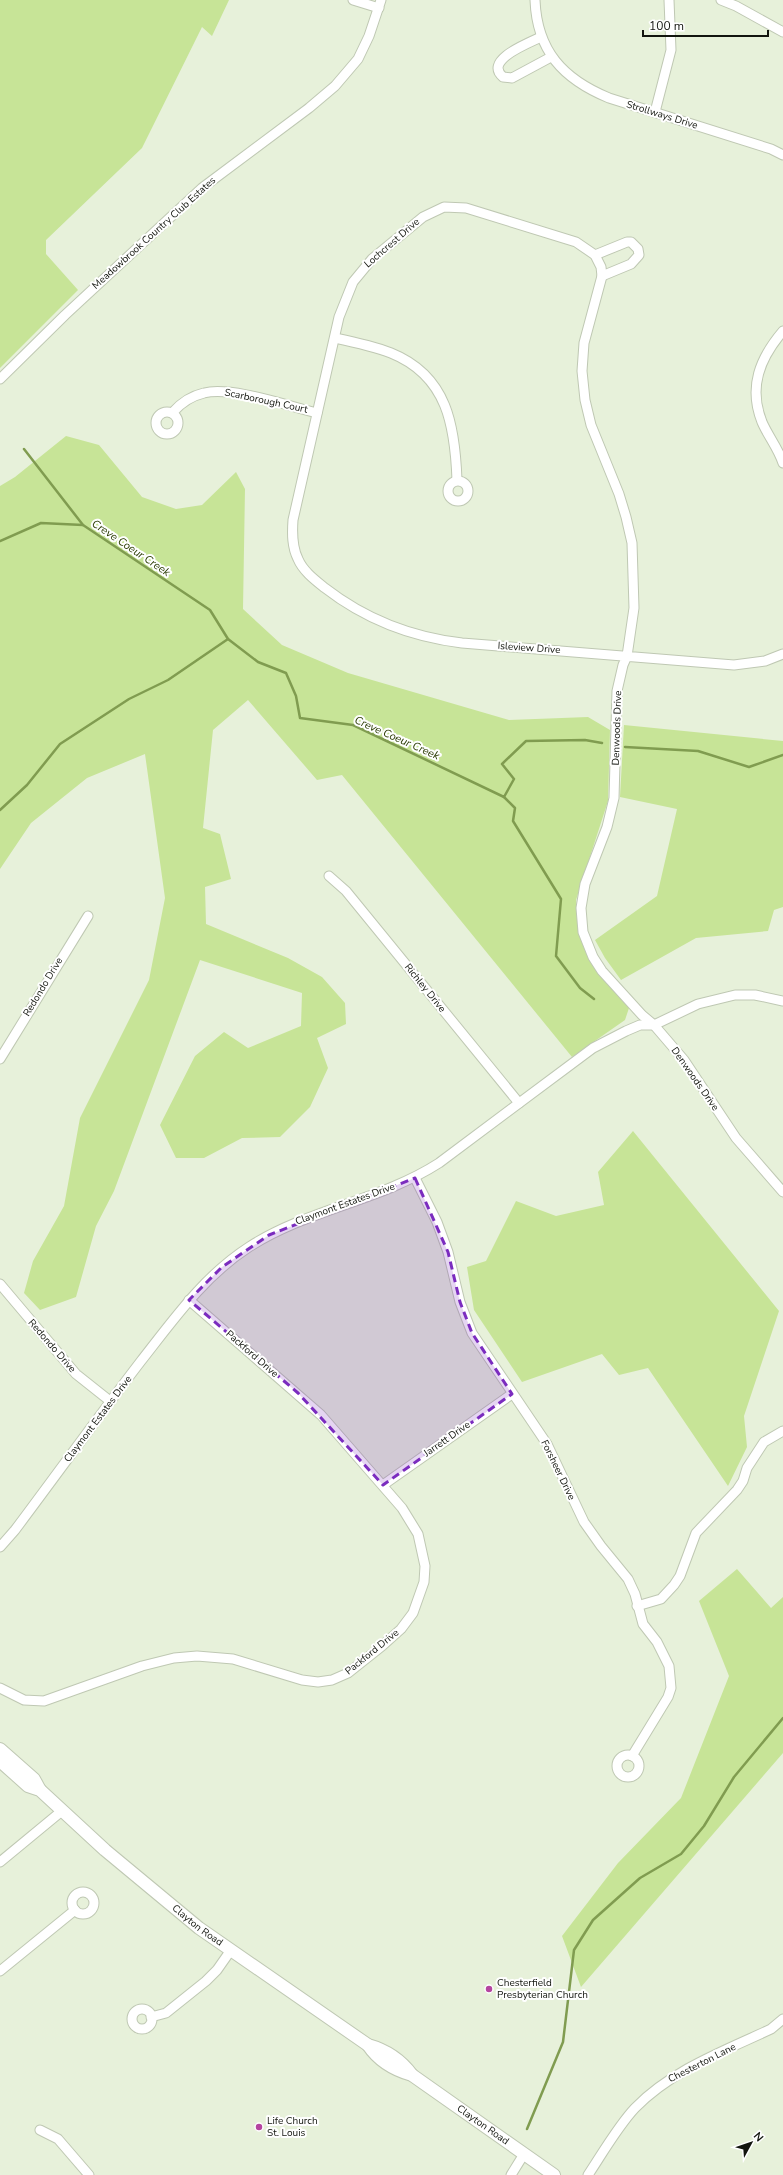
<svg xmlns="http://www.w3.org/2000/svg" width="783" height="2175" font-family="'Nunito Sans',sans-serif">
<style>
.green{fill:#c7e497}
.lines{fill:none;stroke-linecap:round;stroke-linejoin:round}
.stream{stroke:#809c50;stroke-width:2.5}
.minor-casing{stroke:#bfc8b3;stroke-width:11}
.secondary-casing{stroke:#bfc8b3;stroke-width:14}
.minor{stroke:#fff;stroke-width:9}
.secondary{stroke:#fff;stroke-width:12}
.marked{fill:#7b2cbf;fill-opacity:0.2;stroke:#7b2cbf;stroke-width:3;stroke-dasharray:8 5;stroke-linejoin:round}
.poi-dot{fill:#b544a0;stroke:#fff;stroke-width:1.5}
.labels{text-anchor:middle;dominant-baseline:central;stroke-width:4;stroke-linejoin:round;paint-order:stroke}
.street-label{font-size:10px;fill:#12150e;stroke:#fff}
.poi-label{font-size:10px;fill:#12150e;stroke:#fff;text-anchor:start}
.water-label{font-size:11px;font-style:italic;fill:#283900;stroke:#fff}
</style>
<rect width="100%" height="100%" fill="#e7f1da"/>
<g class="green">
<polygon points="0,0 229,0 212,36 202,27 142,148 46,240 46,254 78,290 0,368"/>
<polygon points="66,436 99,445 142,497 176,509 202,505 236,472 245,489 243,609 282,645 348,673 509,720 588,717 610,730 608,801 576,900 577,920 583,943 629,1008 625,1020 572,1057 342,775 317,780 248,700 213,730 203,828 220,834 231,879 205,887 206,924 288,958 322,977 345,1003 346,1024 317,1038 328,1068 310,1107 280,1137 242,1138 204,1158 176,1158 160,1125 195,1056 224,1032 248,1048 301,1026 302,993 200,960 114,1191 96,1226 76,1297 40,1310 24,1293 33,1261 64,1206 80,1118 149,980 165,898 145,754 87,778 31,823 0,869 0,486 15,477"/>
<polygon points="624,725 783,741 783,907 774,910 768,931 696,938 621,980 605,958 595,940 657,896 677,809 620,797"/>
<polygon points="633,1131 779,1311 744,1416 747,1447 728,1486 648,1368 619,1375 602,1354 522,1382 474,1310 467,1267 486,1261 516,1201 556,1216 604,1205 598,1172"/>
<polygon points="737,1569 771,1608 783,1597 783,1753 581,1987 562,1936 618,1863 681,1798 729,1676 699,1601"/>
</g>
<g class="lines">
<g class="stream">
<polyline points="24,449 83,525"/>
<polyline points="0,541 41,523 83,525 210,610 228,639 258,662 286,673 296,696 300,718 353,725 504,797 514,779 502,764 526,741 585,740 602,743"/>
<polyline points="625,747 698,751 749,767 783,755"/>
<polyline points="504,797 515,808 513,821 561,899 556,956 580,988 594,999"/>
<polyline points="0,810 27,785 60,744 129,699 168,680 228,639"/>
<polyline points="527,2129 563,2042 574,1950 593,1920 640,1878 681,1854 704,1826 734,1777 783,1718"/>
</g>
<defs>
<g id="minor">
<polyline points="353,0 379,8"/>
<path d="M535,0C537,51 563,79 609,98L771,149L783,155"/>
<polyline points="721,0 736,6 783,32"/>
<path d="M541,37C529,43 483,60 503,77L512,78L551,57"/>
<polyline points="655,112 671,50 669,0"/>
<polyline points="595,255 627,242 631,242 638,249 639,255 631,264 602,276"/>
<path d="M783,331C760,358 748,387 762,422C768,436 778,448 783,463"/>
<path d="M335,338C354,342 373,346 391,353C448,376 455,427 457,480"/>
<polyline points="0,379 65,315 202,188 309,108 335,86 358,59 369,36 381,0"/>
<circle cx="167" cy="423" r="11"/>
<path d="M173,412C181,403 191,396 204,393C231,386 288,406 317,413"/>
<circle cx="458" cy="491" r="10"/>
<path d="M783,654L765,661L734,665L462,643C411,637 365,619 325,588C315,580 303,571 298,559C292,547 292,534 293,520L339,317L353,282L372,259L423,217L444,207L466,208L576,242L595,255L601,267L602,276L584,343L582,371L585,400L591,425L619,494L626,517L632,543L634,608L627,656L623,665L617,691L614,798L607,827L585,884L581,908L583,932L593,957L602,971L642,1015L654,1025L684,1060L736,1138L783,1192"/>
<polyline points="329,876 346,891 519,1103"/>
<polyline points="0,1059 88,916"/>
<polyline points="415,1178 437,1222 448,1252 460,1302 472,1333 547,1444 584,1522 601,1546 628,1579 635,1594 643,1624 657,1642 669,1666 671,1688 668,1697 632,1756"/>
<polyline points="0,1284 76,1374 110,1401"/>
<polyline points="383,1485 512,1394"/>
<path d="M0,1547L15,1530C57,1474 98,1417 141,1361C174,1319 204,1276 249,1247C308,1209 380,1201 439,1163L593,1048L626,1031L640,1025H654L698,1004L735,995H755L783,1001"/>
<polyline points="637,1606 661,1599 674,1585 680,1576 696,1533 737,1490 743,1481 747,1468 764,1442 783,1431"/>
<polyline points="0,1688 24,1700 44,1701 142,1666 174,1658 197,1656 233,1659 302,1680 318,1682 332,1680 348,1673 382,1646 401,1629 413,1613 424,1582 425,1566 418,1534 402,1508 321,1415 189,1300"/>
<circle cx="628" cy="1766" r="11"/>
<polyline points="0,1862 63,1810"/>
<circle cx="83" cy="1903" r="11"/>
<polyline points="0,1971 75,1910"/>
<circle cx="142" cy="2019" r="10"/>
<polyline points="151,2017 166,2013 206,1981 217,1970 231,1950"/>
<polyline points="40,2130 58,2139 89,2175"/>
<polyline points="511,2175 524,2154"/>
<path d="M588,2175C602,2154 618,2126 635,2108C672,2070 724,2051 771,2029L783,2019"/>
</g>
<g id="secondary">
<polyline points="0,1749 34,1779 40,1790"/>
<path id="s1" d="M0,1761L28,1786L40,1790L105,1850L199,1928L368,2045C386,2050 401,2060 412,2075"/>
<path id="s2" d="M368,2045C378,2060 394,2070 412,2075L554,2175"/>
</g>
</defs>
<use href="#minor" class="minor-casing"/>
<use href="#secondary" class="secondary-casing"/>
<use href="#minor" class="minor"/>
<use href="#secondary" class="secondary"/>
</g>
<path class="marked" d="M415,1178L448,1252L460,1302L472,1333L512,1394L383,1485L298,1393L189,1300L222,1267L269,1235Z"/>
<g class="poi-dot">
<circle cx="489" cy="1989" r="4"/>
<circle cx="259" cy="2127" r="4"/>
</g>
<g class="labels">
<g class="street-label">
<text transform="translate(662 115) rotate(17)">Strollways Drive</text>
<text transform="translate(154 233) rotate(-42)">Meadowbrook Country Club Estates</text>
<text transform="translate(392 243) rotate(-41)">Lochcrest Drive</text>
<text transform="translate(266 401) rotate(12)">Scarborough Court</text>
<text transform="translate(529 648) rotate(4)">Isleview Drive</text>
<text transform="translate(617 728) rotate(-88)">Denwoods Drive</text>
<text transform="translate(43 987) rotate(-59)">Redondo Drive</text>
<text transform="translate(425 988) rotate(51)">Richley Drive</text>
<text transform="translate(695 1079) rotate(55)">Denwoods Drive</text>
<text transform="translate(345 1204) rotate(-20)">Claymont Estates Drive</text>
<text transform="translate(52 1346) rotate(49)">Redondo Drive</text>
<text transform="translate(252 1354) rotate(41)">Packford Drive</text>
<text transform="translate(98 1419) rotate(-53)">Claymont Estates Drive</text>
<text transform="translate(447 1439) rotate(-35)">Jarrett Drive</text>
<text transform="translate(558 1470) rotate(64)">Forsheer Drive</text>
<text transform="translate(372 1652) rotate(-39)">Packford Drive</text>
<text stroke="none"><textPath href="#s1" startOffset="258">Clayton Road</textPath></text>
<text transform="translate(702 2063) rotate(-27)">Chesterton Lane</text>
<text stroke="none"><textPath href="#s2" startOffset="141">Clayton Road</textPath></text>
</g>
<g class="poi-label">
<text x="497" y="1983">Chesterfield<tspan x="497" dy="12">Presbyterian Church</tspan></text>
<text x="267" y="2121">Life Church<tspan x="267" dy="12">St. Louis</tspan></text>
</g>
<g class="water-label">
<text transform="translate(131 548) rotate(34)">Creve Coeur Creek</text>
<text transform="translate(397 738) rotate(24)">Creve Coeur Creek</text>
</g>
</g>
<g transform="translate(751 2143) rotate(50)" stroke="#ffffff" stroke-width="3" paint-order="stroke">
<path d="M0-3L7 15L0 10L-7 15Z" fill="#12150e"/>
<text y="-6" font-size="11" font-weight="bold" text-anchor="middle" fill="#12150e">N</text>
</g>
<path d="M643 30v6h125v-6" fill="none" stroke="#12150e" stroke-width="2"/>
<text x="649" y="30" font-size="12" fill="#12150e" stroke="#ffffff" stroke-width="3" paint-order="stroke">100 m</text>
</svg>
